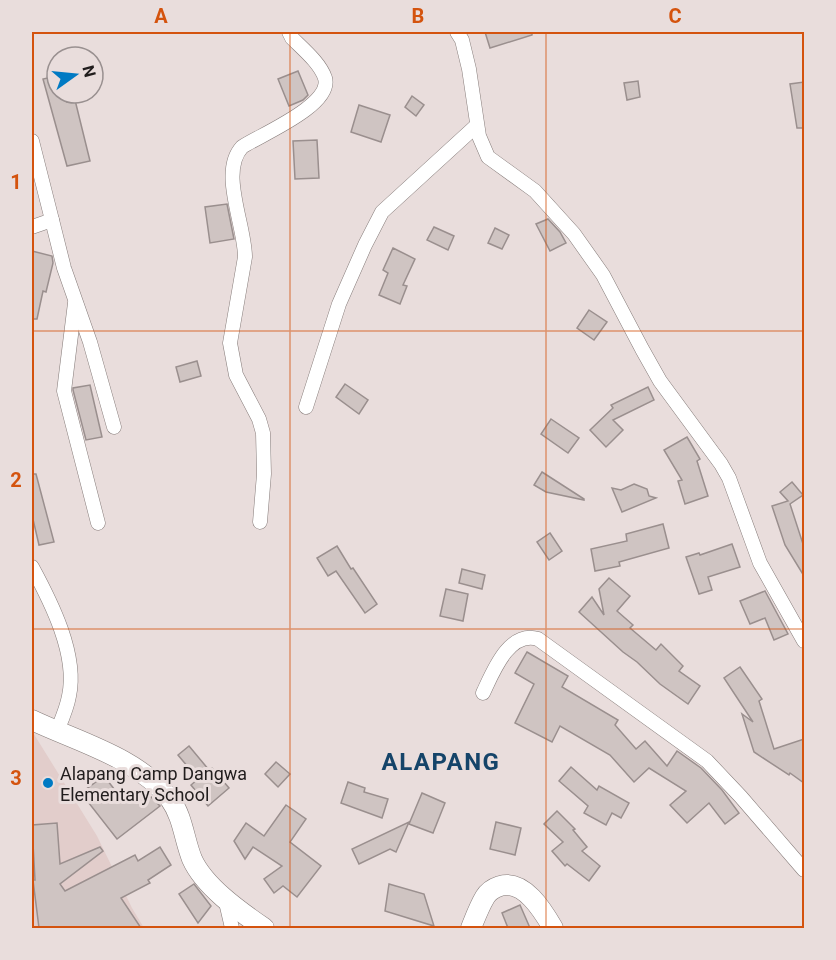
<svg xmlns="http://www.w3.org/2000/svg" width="836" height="960" font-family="Roboto,sans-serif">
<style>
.built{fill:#e2cdcb}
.building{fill:#cfc4c2;stroke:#9a8f8e;stroke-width:1.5}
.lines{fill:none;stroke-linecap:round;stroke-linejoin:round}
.street-casing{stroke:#857b79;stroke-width:15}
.secondary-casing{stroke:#857b79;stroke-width:21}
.street{stroke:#fff;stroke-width:14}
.secondary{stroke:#fff;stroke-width:20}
.grid{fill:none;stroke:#d4530e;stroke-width:1.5;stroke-opacity:0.55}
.poi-dot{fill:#007ac3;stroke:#e9dddc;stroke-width:2}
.labels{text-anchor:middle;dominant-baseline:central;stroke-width:6;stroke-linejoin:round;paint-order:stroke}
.poi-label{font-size:18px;fill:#211d1d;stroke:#e9dddc;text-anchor:start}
.district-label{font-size:24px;font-weight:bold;letter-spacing:1.5px;fill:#154469;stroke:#e9dddc}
.neatline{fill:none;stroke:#d4530e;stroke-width:2}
.grid-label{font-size:20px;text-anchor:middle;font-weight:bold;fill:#d4530e}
</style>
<rect width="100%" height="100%" fill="#e9dddc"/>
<polygon class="built" points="32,731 97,836 132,908 144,928 34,928 32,870"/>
<g class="building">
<polygon points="485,32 532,32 532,35 490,48"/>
<polygon points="298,71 308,95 303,100 289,106 278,79"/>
<polygon points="57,76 57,93 64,93 67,102 75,100 90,161 67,166 43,79"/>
<polygon points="638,81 640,97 627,100 624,83"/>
<polygon points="804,82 804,128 797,128 790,84"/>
<polygon points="412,96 424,105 416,116 405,107"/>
<polygon points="359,105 390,115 381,142 351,132"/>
<polygon points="317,140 319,178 295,179 293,141"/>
<polygon points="227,204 234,239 210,243 205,207"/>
<polygon points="548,219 560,232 566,243 550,251 536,224"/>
<polygon points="434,227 454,236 448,250 427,240"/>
<polygon points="495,228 509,235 502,249 488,243"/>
<polygon points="393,248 415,259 403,285 407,286 400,304 379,295 388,273 383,270"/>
<polygon points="32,251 52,256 53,263 46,292 43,291 37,319 32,319"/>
<polygon points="589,310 607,322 594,340 577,328"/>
<polygon points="197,361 201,376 180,382 176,367"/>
<polygon points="345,384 368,400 359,414 336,397"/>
<polygon points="90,385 102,437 86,440 73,390 73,388"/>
<polygon points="648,387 654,400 613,420 623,430 606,447 590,430 613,408 611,405"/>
<polygon points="551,419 579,438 568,453 541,434"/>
<polygon points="687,437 700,459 697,461 708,496 685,504 678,481 682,480 664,450"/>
<polygon points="542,472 584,499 584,500 546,492 534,485"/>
<polygon points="32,474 36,474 54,542 39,545 32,515"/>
<polygon points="792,482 803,495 790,504 804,547 804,576 785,545 772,506 788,501 780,492"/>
<polygon points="634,484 647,489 649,496 656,498 622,512 612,488 621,490"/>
<polygon points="663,524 669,548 619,562 620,566 595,571 591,549 627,541 626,534"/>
<polygon points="550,533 562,551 549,560 537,542"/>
<polygon points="732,544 740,567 708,577 712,590 699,594 686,557 699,553 700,555"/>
<polygon points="337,546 351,569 353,568 377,604 365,613 336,571 328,576 317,558"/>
<polygon points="462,569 485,575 482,589 459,583"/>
<polygon points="609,578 630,596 617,611 633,625 630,628 656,650 661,644 683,666 679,671 700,686 688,704 660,684 637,662 623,652 579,612 592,597 604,615 599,589"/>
<polygon points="446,589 468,594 463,621 440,616"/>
<polygon points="765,591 788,634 774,640 765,618 750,624 740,601"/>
<polygon points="527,652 568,676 562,687 618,720 615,725 636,749 645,741 667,766 677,751 701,768 722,790 739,813 725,824 709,803 687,823 670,805 686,791 649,768 634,782 610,755 560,726 552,742 515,723 534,684 515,673"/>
<polygon points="740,667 762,699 759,701 774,749 804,739 804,783 790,773 789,775 754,752 742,714 753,722 724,678"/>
<polygon points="189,746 209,770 212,768 229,788 208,806 191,785 198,779 178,755"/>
<polygon points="276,762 290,774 278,787 265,774"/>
<polygon points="571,767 597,790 599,786 629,803 621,818 612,813 606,825 584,813 588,806 559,781"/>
<polygon points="104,776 125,803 144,790 160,806 117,839 81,793"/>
<polygon points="348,782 365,788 364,792 388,799 382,818 341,803"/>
<polygon points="422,793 445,803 433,833 409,824"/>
<polygon points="286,805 306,819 290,842 321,866 297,897 283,886 274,893 264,879 282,866 253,847 245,859 234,841 246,823 264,836"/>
<polygon points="557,811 575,829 573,830 587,847 582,851 600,866 589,881 567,864 565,866 552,851 563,842 544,824"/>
<polygon points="409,822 396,852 390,849 359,864 352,849"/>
<polygon points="496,822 521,828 515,855 490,849"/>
<polygon points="57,823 60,864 100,847 103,851 60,884 65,891 135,855 138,861 160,847 171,865 148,880 150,883 121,898 141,928 39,928 33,880 35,880 32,825"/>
<polygon points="194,884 211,906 198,923 179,894"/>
<polygon points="389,884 424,894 434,926 385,911"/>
<polygon points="520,905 530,928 508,928 502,913"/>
</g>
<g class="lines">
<defs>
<g id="street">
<polyline points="457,32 462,40 469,69 479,136 488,157 535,191 574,234 603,275 642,349 660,381 721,464 729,478 760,563 804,641"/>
<polyline points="32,141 52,220"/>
<polyline points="32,227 52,220 64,268 90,342 114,427"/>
<polyline points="75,303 64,391 98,523"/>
<polyline points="306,407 339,304 365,245 382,212 476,126"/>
<path d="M260,522L264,474L263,433L259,419L236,375L230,343L245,257C245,225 219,172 242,147C260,135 333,105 325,78C320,63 303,49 292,38L289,32"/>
<path d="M32,567C51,602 78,655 69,696C67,708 62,719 57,731"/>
<path d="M483,693C493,672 509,630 538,639L707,761L741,797L804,870"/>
<polyline points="225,898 232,928"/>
</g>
<g id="secondary">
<path d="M32,720C78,742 137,757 170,799C183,817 184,839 192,859C204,886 239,911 264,928"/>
<path d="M471,928C475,918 479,907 485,897C488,892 494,888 500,886C524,879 543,911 553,928"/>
</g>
</defs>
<use href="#street" class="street-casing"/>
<use href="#secondary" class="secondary-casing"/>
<use href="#street" class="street"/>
<use href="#secondary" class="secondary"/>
</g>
<path class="grid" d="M290,32V928M546,32V928M32,331H804M32,629H804"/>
<circle class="poi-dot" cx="48" cy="783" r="6"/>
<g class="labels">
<g class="poi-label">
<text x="60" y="773">Alapang Camp Dangwa<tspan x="60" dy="21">Elementary School</tspan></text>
</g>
<g class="district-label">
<text x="441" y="762">ALAPANG</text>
</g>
</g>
<rect width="836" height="960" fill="none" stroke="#e9dddc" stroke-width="66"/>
<g transform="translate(75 75) rotate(75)"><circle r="28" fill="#e9dddc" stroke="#999090" stroke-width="1.5"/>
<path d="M0-4.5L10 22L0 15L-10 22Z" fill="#007ac3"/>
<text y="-9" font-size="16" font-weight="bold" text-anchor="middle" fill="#211d1d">N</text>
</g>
<rect x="33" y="33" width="770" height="894" class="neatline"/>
<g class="grid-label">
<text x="161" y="23">A</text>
<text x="418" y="23">B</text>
<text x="675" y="23">C</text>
<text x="16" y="189">1</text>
<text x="16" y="487">2</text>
<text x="16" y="785">3</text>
</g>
</svg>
